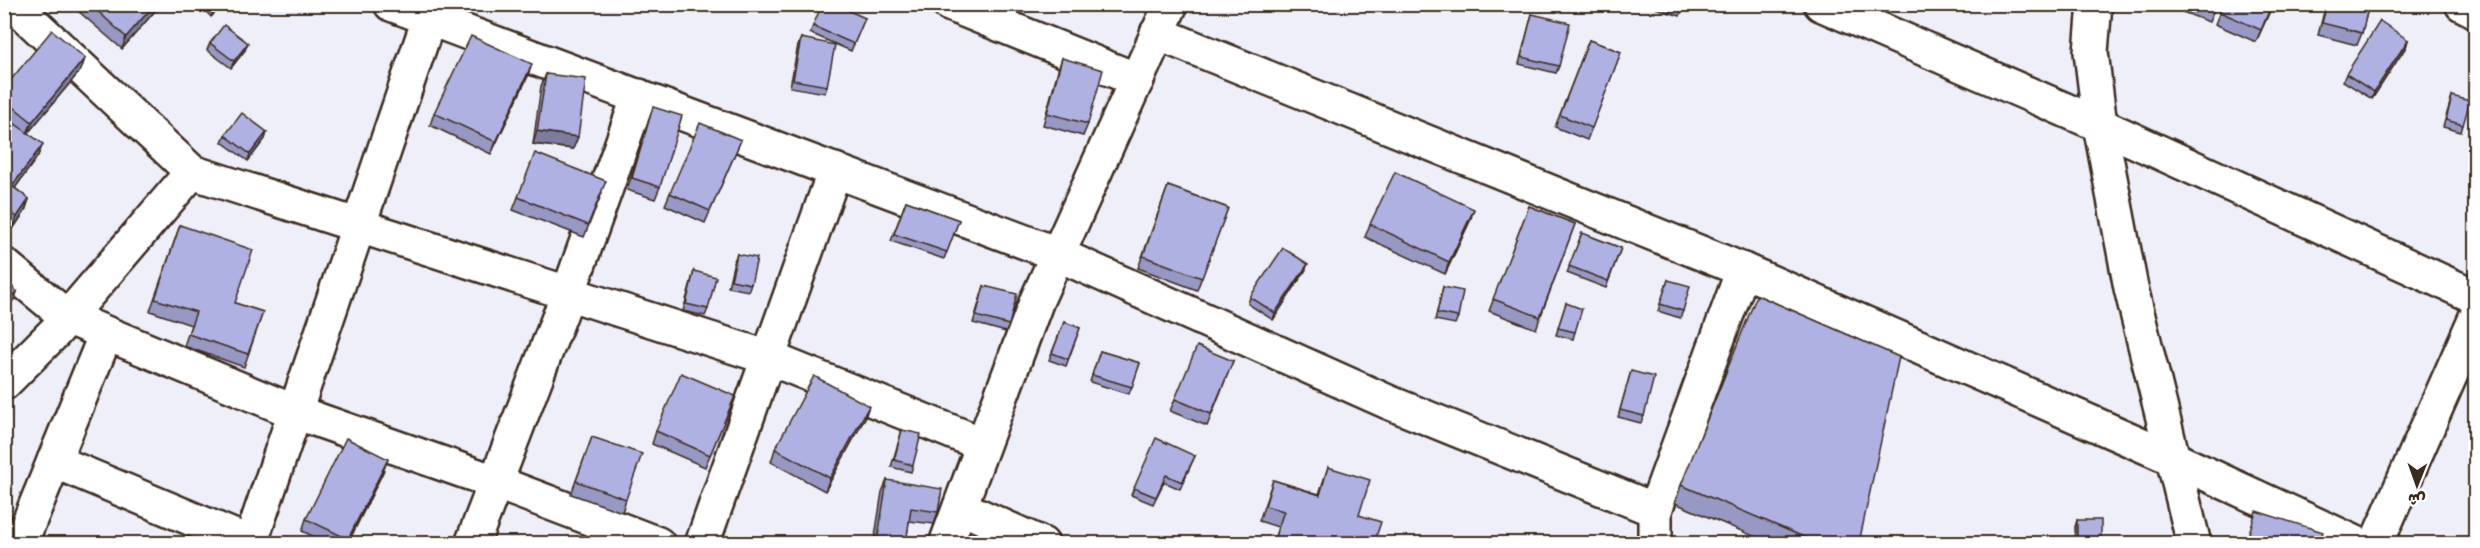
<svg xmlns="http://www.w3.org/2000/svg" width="2480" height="548" font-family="Itim,'Playpen Sans Arabic',sans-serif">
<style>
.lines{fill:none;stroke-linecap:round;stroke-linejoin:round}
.street-casing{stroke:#3b2a1e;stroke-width:38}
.secondary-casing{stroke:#3b2a1e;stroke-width:38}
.street{stroke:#fff;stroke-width:33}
.secondary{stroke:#fff;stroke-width:33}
.wall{fill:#9798c3;stroke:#3b2a1e;stroke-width:1.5}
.shaded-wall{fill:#7b7c9f;stroke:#3b2a1e;stroke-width:1.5}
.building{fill:#b0b1e3;stroke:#3b2a1e;stroke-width:1.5}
</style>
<rect width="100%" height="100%" fill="#efeff9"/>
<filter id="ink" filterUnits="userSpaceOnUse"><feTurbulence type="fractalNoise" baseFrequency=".0167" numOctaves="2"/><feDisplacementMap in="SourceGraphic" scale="12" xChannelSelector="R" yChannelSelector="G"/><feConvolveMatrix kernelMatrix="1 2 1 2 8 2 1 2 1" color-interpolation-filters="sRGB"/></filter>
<g filter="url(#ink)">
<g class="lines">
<defs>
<g id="street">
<polyline points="13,4 192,172 769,358 982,444"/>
<polyline points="391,4 1057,254 1388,402 1655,510"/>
<polyline points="949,4 1137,80"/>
<polyline points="1821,4 2100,125 2476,297"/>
<polyline points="2095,4 2091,52 2100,125 2131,288 2194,544"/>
<polyline points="2462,4 2476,11"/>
<polyline points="1157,33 1743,270 2172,458 2358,544"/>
<polyline points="4,265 67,317 295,412 495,482 658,544"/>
<polyline points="4,383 56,331 192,172"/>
<polyline points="54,461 252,544"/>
<polyline points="960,507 1042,544"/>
<polyline points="20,544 106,334"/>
<polyline points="250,544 429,19"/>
<polyline points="472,544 568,294 639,96"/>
<polyline points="702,544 835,170"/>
<polyline points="1655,544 1655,510 1743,270"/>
<polyline points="2376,544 2476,317"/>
</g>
<polyline id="secondary" points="946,544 1037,300 1171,4"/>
</defs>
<use href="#street" class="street-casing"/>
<use href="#secondary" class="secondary-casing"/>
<use href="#street" class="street"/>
<use href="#secondary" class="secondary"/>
</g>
<g class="wall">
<polygon points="79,4 161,4 122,49 77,10"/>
<polygon points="199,4 223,4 211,17"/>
<polygon points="1643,4 1684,4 1680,16"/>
<polygon points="2177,4 2216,4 2209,22 2175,9"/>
<polygon points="2223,4 2273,4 2256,42 2215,24"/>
<polygon points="2326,4 2369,4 2362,33 2357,45 2318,35"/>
<polygon points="1532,14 1559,66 1556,73 1519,64"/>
<polygon points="865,18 851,51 810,33 813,26"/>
<polygon points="801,38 827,86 825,93 790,87 798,45"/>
<polygon points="1589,40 1621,52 1587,140 1555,127"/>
<polygon points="2408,40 2406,47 2372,99 2343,81 2346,74"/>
<polygon points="210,43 245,50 231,68 207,50"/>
<polygon points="85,58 81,70 28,133 38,156 15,188 29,199 25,211 13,229 4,223 4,116 16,125 4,115 4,88"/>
<polygon points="1062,58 1088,124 1083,136 1043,125 1058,70"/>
<polygon points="546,74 573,149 533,144 541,86"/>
<polygon points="528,76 491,154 430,125 434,113"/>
<polygon points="2452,96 2463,125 2461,132 2443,127"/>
<polygon points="653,107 660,187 655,199 627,190"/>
<polygon points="267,132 265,139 248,161 222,142 225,135"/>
<polygon points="741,140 705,223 665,205 670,193"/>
<polygon points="1168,186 1228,208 1197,290 1138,268"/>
<polygon points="602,193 584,237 513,210 518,197"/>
<polygon points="906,201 959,220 944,259 891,241"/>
<polygon points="1529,206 1575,224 1536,329 1489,311"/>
<polygon points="1470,221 1445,274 1365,237 1370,224"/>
<polygon points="180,225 235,303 263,312 244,367 184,346 191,325 150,311"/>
<polygon points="1582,233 1621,248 1606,288 1567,273"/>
<polygon points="737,254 751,284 748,291 728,287 734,261"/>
<polygon points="694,271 708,309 705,316 683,311"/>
<polygon points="1305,271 1273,320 1248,304 1250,297"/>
<polygon points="1668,280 1683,311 1680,318 1658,311"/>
<polygon points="984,286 1009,325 1006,332 973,323"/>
<polygon points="1443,287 1458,317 1455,324 1435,320"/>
<polygon points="1566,303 1575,332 1573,339 1556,335"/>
<polygon points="1064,322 1080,328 1066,366 1049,360"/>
<polygon points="1100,351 1140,363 1129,394 1090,382"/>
<polygon points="1233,361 1207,426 1170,411 1175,399"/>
<polygon points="1631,371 1644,416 1641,423 1618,417"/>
<polygon points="730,408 705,467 652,444 656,431"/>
<polygon points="865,418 825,491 771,462 775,449"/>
<polygon points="902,430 913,465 911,472 891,467"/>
<polygon points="592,437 626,499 622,512 571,494"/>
<polygon points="1195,456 1180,489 1164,482 1153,504 1131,495 1134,488"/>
<polygon points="1328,467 1359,515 1374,543 1273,543 1278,527 1259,521 1273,480 1319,494"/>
<polygon points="383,472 348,543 327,543 302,531 306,519"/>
<polygon points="887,480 938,512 934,524 909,521 906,543 874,543 882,492"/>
<polygon points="1681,485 1859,543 1770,543 1675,503"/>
<polygon points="2077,520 2101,543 2075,543 2075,527"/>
</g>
<g class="shaded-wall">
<polygon points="155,4 161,4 122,49 126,37"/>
<polygon points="215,4 223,4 211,17"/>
<polygon points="2272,4 2273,4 2256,42 2261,30"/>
<polygon points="2408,40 2406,47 2372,99 2374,92"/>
<polygon points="248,43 245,50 231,68 234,61"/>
<polygon points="85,58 81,70 27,134 32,122"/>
<polygon points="532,64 528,76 491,154 496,142"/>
<polygon points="537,131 578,137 573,149 533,144"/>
<polygon points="267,132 265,139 248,161 250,154"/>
<polygon points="43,144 38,156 7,199 12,186"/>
<polygon points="29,199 25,211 13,229 17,217"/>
<polygon points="1474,209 1470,221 1445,274 1449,262"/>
<polygon points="1308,264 1305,271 1273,320 1275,313"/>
<polygon points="17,292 15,299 4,308 4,303"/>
<polygon points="869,406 865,418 825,491 830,478"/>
<polygon points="388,459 383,472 348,543 346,543"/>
</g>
<g class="building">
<polygon points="90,4 155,4 126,37"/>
<polygon points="822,4 834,4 865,18 854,44 813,26"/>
<polygon points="1667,4 1684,4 1682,9"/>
<polygon points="2200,4 2215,4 2213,10"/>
<polygon points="2223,4 2272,4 2261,30 2220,12"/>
<polygon points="2327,4 2369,4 2362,33 2322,23"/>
<polygon points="1532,14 1570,23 1559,66 1521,57"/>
<polygon points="2380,21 2408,40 2374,92 2346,74"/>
<polygon points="224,25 248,43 234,61 210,43"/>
<polygon points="52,30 85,58 32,122 4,99 4,88"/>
<polygon points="471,36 532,64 496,142 434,113"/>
<polygon points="801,38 835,45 827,86 793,80"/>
<polygon points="1589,40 1621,52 1592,128 1560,115"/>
<polygon points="1062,58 1103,70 1088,124 1047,113"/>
<polygon points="546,74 586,79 578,137 537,131"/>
<polygon points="2452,96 2470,101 2463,125 2446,120"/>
<polygon points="653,107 682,116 660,187 632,178"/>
<polygon points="242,113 267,132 250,154 225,135"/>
<polygon points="4,116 43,144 12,186 29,199 17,217 4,208"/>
<polygon points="700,123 741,140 710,211 670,193"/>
<polygon points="535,153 606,181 588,225 518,197"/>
<polygon points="1395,172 1474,209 1449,262 1370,224"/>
<polygon points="1168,186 1228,208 1202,278 1143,256"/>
<polygon points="906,201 959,220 947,252 894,234"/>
<polygon points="1529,206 1575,224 1540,317 1493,299"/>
<polygon points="180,225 253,250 235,303 263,312 248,354 188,334 196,312 155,299"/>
<polygon points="1582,233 1621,248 1608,281 1569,266"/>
<polygon points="1283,248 1308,264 1275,313 1250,297"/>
<polygon points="737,254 757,258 751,284 731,280"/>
<polygon points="694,271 716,277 708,309 686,304"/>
<polygon points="4,278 17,292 4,303"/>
<polygon points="1668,280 1690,286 1683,311 1660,304"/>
<polygon points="984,286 1017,294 1009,325 976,316"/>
<polygon points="1443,287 1463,291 1458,317 1437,313"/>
<polygon points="1757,295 1899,357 1859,543 1818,543 1681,485"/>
<polygon points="1566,303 1582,309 1575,332 1558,328"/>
<polygon points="1064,322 1080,328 1068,359 1052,353"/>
<polygon points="1197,346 1233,361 1211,414 1175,399"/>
<polygon points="1100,351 1140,363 1132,387 1092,375"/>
<polygon points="1631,371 1654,377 1644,416 1620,410"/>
<polygon points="681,373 735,396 710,455 656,431"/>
<polygon points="814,376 869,406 830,478 775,449"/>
<polygon points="902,430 921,434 913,465 894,460"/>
<polygon points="592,437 642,454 626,499 576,481"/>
<polygon points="346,438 388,459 348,539 306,519"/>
<polygon points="1156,438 1195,456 1182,482 1166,475 1156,497 1134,488"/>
<polygon points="1328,467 1370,480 1359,515 1381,522 1374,543 1273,543 1284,511 1265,506 1273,480 1320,495"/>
<polygon points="887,480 942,489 938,512 911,508 906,543 877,543"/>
<polygon points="2256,511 2323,532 2319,543 2246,543"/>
<rect x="2077" y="520" width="24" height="23"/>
</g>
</g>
<rect width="2480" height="548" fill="none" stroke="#fff" stroke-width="24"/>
<rect x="12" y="12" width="2456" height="524" fill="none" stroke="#3b2a1e" stroke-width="2" filter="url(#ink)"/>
<g transform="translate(2417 485) rotate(181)" stroke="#ffffff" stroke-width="4.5" paint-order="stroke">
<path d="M0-4.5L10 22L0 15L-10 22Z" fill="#3b2a1e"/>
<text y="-9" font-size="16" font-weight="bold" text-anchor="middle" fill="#3b2a1e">ش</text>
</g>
</svg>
